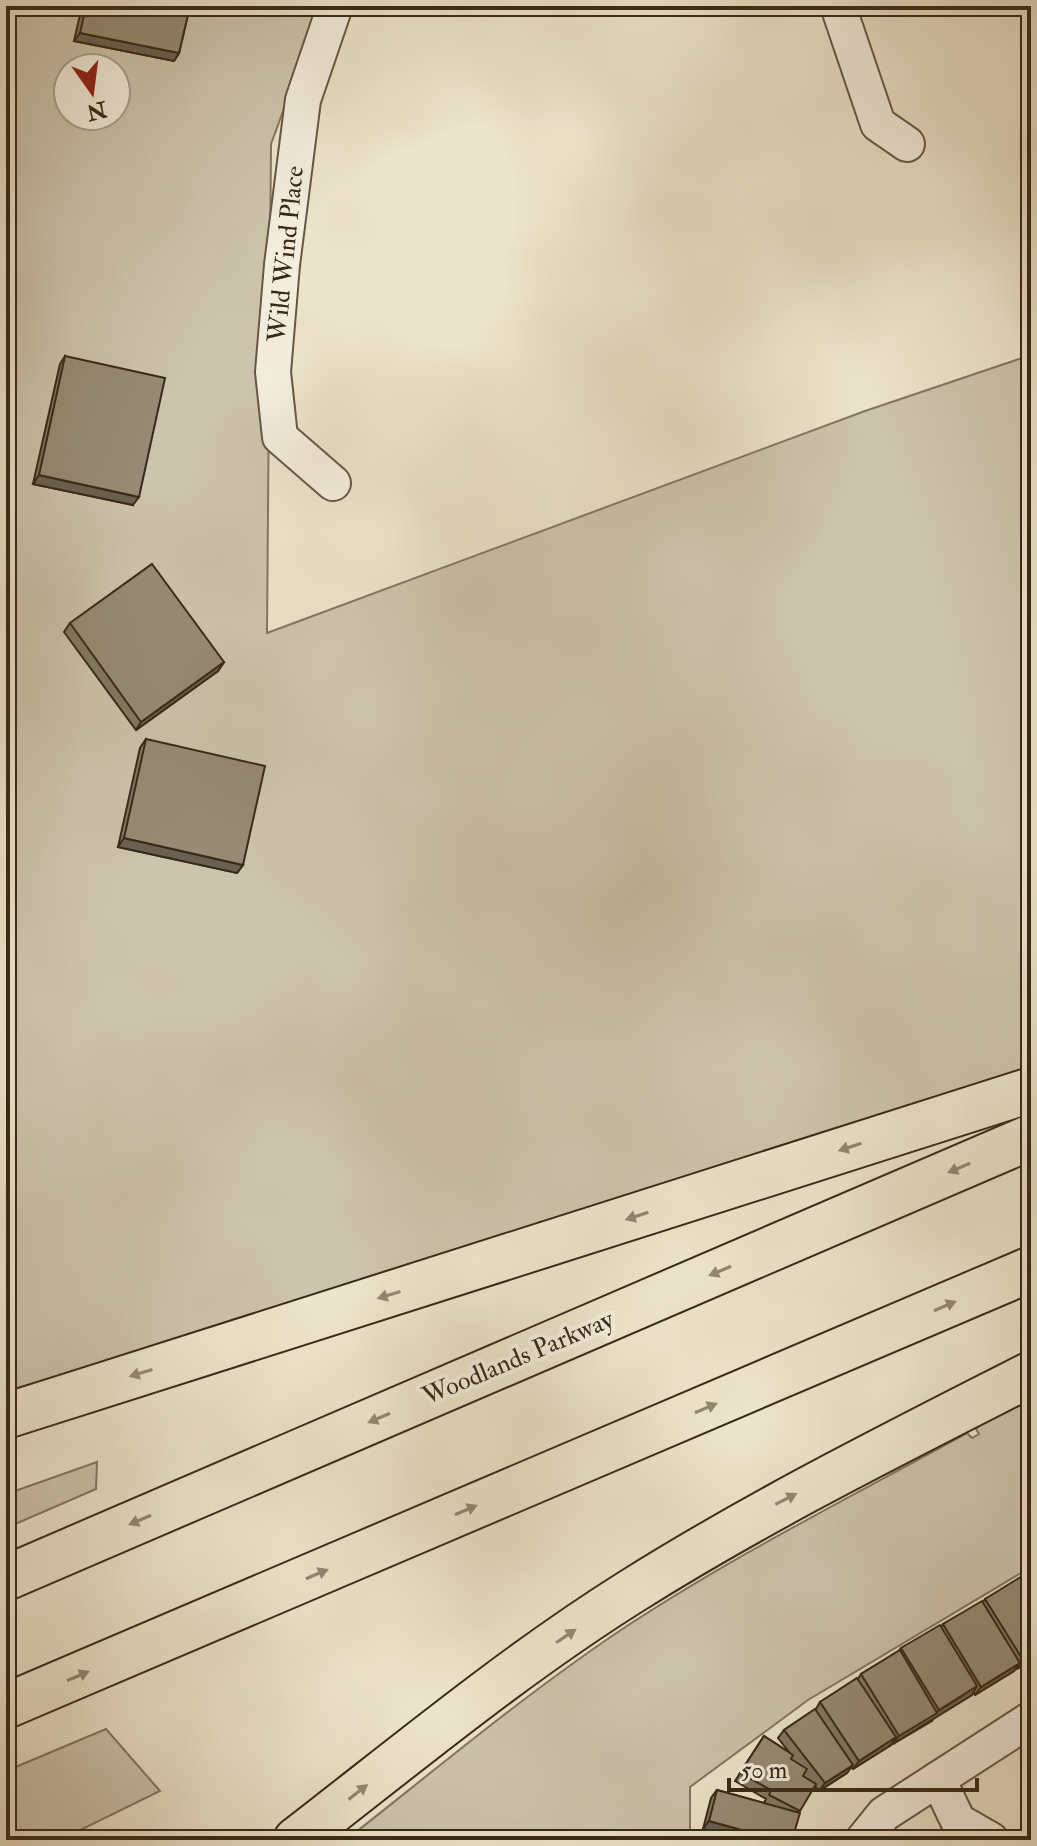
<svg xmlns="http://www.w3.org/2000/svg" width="1037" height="1846" font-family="'IM FELL Double Pica',serif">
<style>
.green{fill:#cdc4ad;stroke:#827762;stroke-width:2;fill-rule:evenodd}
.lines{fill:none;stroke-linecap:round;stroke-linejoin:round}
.minor-casing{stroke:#655845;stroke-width:38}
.major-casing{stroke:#382a18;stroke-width:48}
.minor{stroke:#f3eddd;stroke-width:34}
.major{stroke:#ece4cb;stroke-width:44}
.wall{fill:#817865;stroke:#382a18;stroke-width:2}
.shaded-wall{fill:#696152;stroke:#382a18;stroke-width:2}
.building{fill:#968b75;stroke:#382a18;stroke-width:2}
.oneway{fill:#928772}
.labels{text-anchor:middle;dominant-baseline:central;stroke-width:8;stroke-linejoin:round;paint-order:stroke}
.street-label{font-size:26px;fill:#382a18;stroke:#f3eddd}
</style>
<rect width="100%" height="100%" fill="#ece4cb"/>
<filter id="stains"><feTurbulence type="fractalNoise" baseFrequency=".0025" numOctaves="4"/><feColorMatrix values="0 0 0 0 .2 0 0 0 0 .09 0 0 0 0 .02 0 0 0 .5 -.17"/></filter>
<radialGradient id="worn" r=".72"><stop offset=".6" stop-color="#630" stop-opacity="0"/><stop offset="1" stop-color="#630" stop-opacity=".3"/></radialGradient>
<g class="green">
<path d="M6,6H322L271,144L267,633L865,411L1031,355V1075L294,1309L6,1391ZM68,68H116V116H68Z"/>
<path d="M1031,1399V1567L808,1700L690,1787V1840H346C435,1770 522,1697 615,1634C727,1559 849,1498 967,1433L972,1438L979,1434L976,1429L981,1423Z"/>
<polygon points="97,1462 96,1489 6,1528 6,1492 15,1491"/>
<polygon points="106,1729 160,1791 60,1840 6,1840 6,1771"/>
</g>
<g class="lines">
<defs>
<g id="minor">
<polyline points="838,6 878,124 907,144"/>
<polyline points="333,483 280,437 273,372 282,265 303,100 335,6"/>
<polyline points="938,1779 958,1821 991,1840"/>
<polyline points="863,1840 884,1814 1031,1719"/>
</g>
<g id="major">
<polyline points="6,1416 1031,1090"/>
<polyline points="6,1578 1031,1137"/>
<polyline points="6,1706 1031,1269"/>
<path d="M296,1840C406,1755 514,1665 632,1591C761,1510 896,1443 1031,1374"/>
</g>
</defs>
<use href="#minor" class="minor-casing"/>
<use href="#major" class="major-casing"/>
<use href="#minor" class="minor"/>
<use href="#major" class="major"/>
</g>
<g class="wall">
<polygon points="82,6 190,6 179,53 174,61 74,41"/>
<polygon points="65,356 133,505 33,484 60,364"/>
<polygon points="70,623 224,662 218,671 136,730 64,632"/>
<polygon points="146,739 243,865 237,873 118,847 140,748"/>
<polygon points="1029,1576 1031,1579 1031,1660 1017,1669 1016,1668 1014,1671 975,1695 974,1692 972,1695 934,1718 932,1721 893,1744 892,1743 891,1745 853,1769 851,1767 847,1773 819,1791 815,1786 798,1812 792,1840 716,1840 720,1834 703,1829 711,1798 717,1790 764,1803 766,1799 735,1781 764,1736 789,1752 778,1738 784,1730 816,1709 820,1702 858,1679 861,1674 899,1651 901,1648 941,1627 943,1624 983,1602 985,1599 1026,1579"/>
</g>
<g class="shaded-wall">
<polygon points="80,33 179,53 174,61 74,41"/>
<polygon points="39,475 139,497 133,505 33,484"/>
<polygon points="224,662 218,671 136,730 141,722"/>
<polygon points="124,838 243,865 237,873 118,847"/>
<polygon points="1031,1655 1031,1660 1017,1669 1023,1660"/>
<polygon points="1020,1663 1014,1671 975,1695 981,1687"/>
<polygon points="977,1686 972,1695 893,1744 899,1736"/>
<polygon points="896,1737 891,1745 853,1769 859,1761"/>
<polygon points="853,1765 847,1773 819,1791 825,1783"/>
<polygon points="709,1821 779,1840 744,1840 703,1829"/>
</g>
<g class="building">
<polygon points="86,6 190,6 179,53 80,33"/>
<polygon points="65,356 165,378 139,497 39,475"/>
<polygon points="152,564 224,662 141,722 70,623"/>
<polygon points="146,739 265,766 243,865 124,838"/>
<polygon points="1024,1575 1031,1587 1031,1655 1023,1660 985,1599"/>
<polygon points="982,1601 1020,1663 981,1687 943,1624"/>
<polygon points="940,1625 977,1686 939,1710 901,1648"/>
<polygon points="900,1650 937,1713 899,1736 861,1674"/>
<polygon points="857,1678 896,1737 859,1761 820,1702"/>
<polygon points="815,1709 853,1765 825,1783 784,1730"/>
<polygon points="764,1736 793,1755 791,1759 807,1769 803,1776 816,1784 800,1811 769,1795 771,1790 740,1773"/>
<polygon points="717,1790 800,1813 792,1840 779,1840 709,1821"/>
<polygon points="722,1832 756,1840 720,1840"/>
<polygon points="902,1835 920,1840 901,1840"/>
</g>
<defs><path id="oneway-solid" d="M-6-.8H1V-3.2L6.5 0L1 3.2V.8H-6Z" transform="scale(2)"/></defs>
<g class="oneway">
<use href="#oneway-solid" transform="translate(850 1147) rotate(162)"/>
<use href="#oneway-solid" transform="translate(959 1168) rotate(157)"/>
<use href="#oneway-solid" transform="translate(637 1216) rotate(162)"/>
<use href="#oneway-solid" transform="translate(720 1271) rotate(157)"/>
<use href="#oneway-solid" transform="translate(389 1295) rotate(163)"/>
<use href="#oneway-solid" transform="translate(945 1306) rotate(-23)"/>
<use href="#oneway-solid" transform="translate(141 1373) rotate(163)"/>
<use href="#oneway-solid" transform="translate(706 1408) rotate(-23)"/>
<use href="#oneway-solid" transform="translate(379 1418) rotate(157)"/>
<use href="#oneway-solid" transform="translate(786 1499) rotate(-27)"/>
<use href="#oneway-solid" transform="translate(466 1510) rotate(-23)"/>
<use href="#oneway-solid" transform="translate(140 1520) rotate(157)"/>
<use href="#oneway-solid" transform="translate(317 1574) rotate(-23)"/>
<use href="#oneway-solid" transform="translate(566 1636) rotate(-34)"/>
<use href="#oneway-solid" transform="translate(78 1676) rotate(-23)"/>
<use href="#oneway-solid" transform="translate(358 1792) rotate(-38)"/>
</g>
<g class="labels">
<g class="street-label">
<text transform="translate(286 254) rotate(-84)">Wild Wind Place</text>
<text transform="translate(518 1358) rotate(-23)">Woodlands Parkway</text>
</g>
</g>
<rect width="1037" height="1846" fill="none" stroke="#ece4cb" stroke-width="32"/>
<rect x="8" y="8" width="1021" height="1830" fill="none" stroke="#382a18" stroke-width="4"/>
<rect x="16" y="16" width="1005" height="1814" fill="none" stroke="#382a18" stroke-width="2"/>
<g transform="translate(92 92) rotate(166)"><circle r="38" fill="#f3eddd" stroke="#a89f8e" stroke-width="2"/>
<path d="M0-6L14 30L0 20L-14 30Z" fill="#8f2418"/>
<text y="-12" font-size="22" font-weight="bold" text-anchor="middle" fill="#382a18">N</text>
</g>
<path d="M729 1778v12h248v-12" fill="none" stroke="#382a18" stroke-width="4"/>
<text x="741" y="1778" font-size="24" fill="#382a18" stroke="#f3eddd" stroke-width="6" paint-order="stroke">50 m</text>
<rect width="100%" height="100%" filter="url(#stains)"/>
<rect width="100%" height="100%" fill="url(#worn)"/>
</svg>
